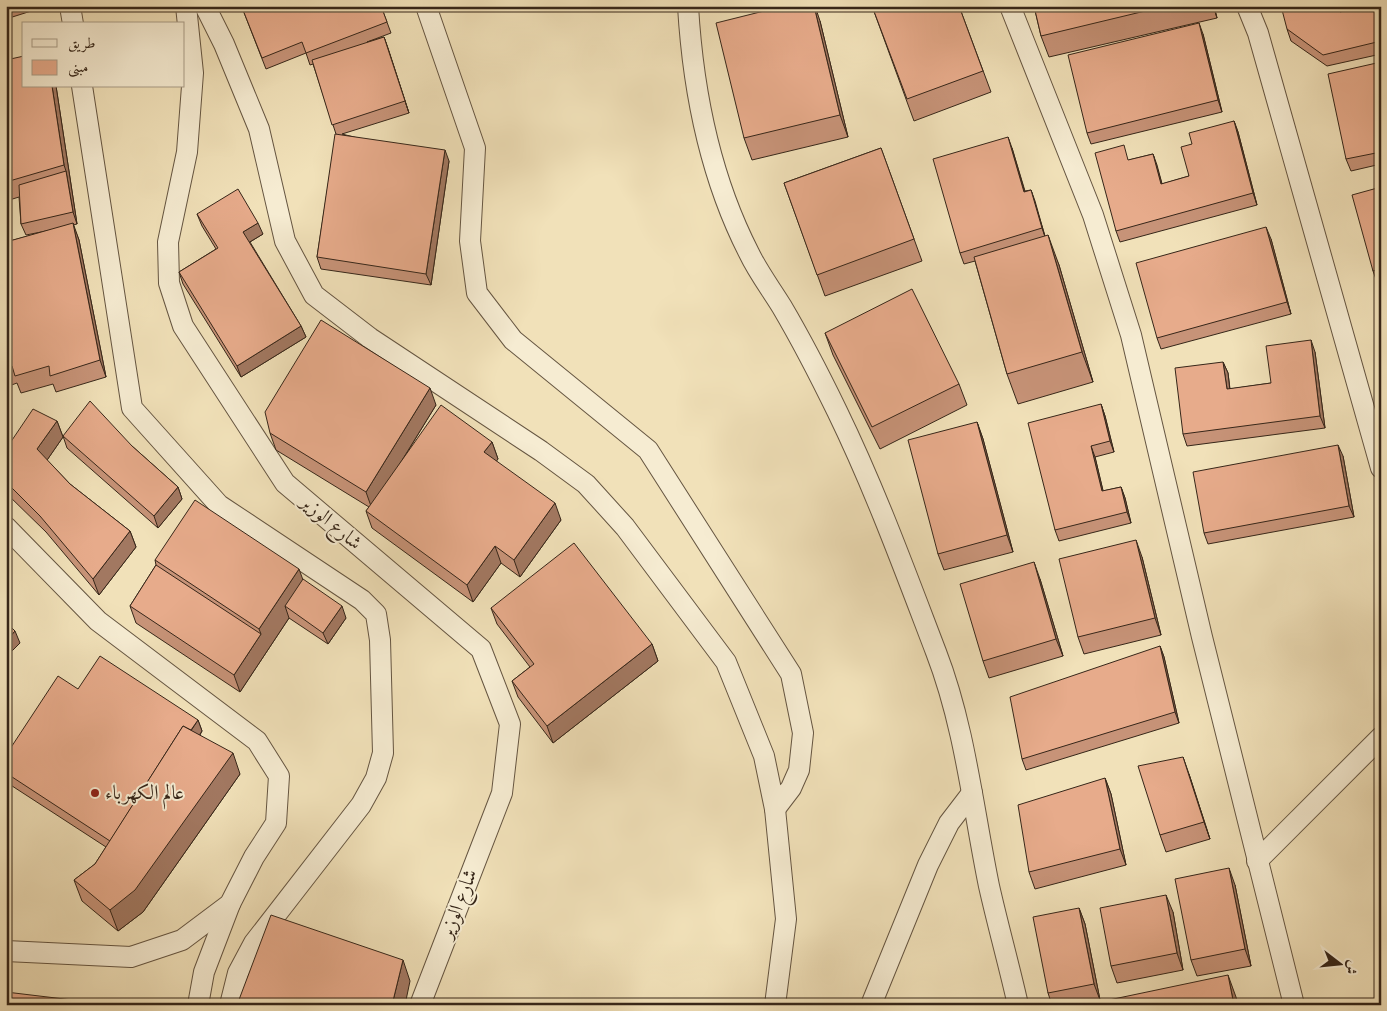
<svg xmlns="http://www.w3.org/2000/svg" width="1387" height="1011" font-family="'Libre Bodoni',Amiri,serif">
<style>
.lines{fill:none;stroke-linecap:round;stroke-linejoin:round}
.street-casing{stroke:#655541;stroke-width:22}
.street{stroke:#f6ecd2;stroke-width:20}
.wall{fill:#c79378;stroke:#362619}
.shaded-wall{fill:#a27861;stroke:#362619}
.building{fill:#e7ab8b;stroke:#362619}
.poi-dot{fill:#8f2418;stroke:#f6ecd2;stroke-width:2}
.labels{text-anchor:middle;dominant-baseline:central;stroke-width:4;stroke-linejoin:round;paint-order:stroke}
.street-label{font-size:20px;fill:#362619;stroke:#f6ecd2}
.poi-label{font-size:20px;fill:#362619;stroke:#f6ecd2;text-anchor:start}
</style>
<rect width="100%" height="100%" fill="#f1e1b9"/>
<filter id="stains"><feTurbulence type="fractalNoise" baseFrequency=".004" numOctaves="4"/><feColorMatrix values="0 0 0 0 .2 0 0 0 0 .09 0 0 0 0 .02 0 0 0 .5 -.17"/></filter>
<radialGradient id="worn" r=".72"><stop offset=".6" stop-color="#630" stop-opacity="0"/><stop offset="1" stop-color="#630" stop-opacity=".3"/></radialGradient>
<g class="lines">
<defs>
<g id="street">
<polyline points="70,6 73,24"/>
<polyline points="186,6 193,73 187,152 168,242 169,283 183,326 285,483 481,649 510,724 502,793 420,1005"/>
<polyline points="205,6 224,44 259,129 285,241 314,295 370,338 541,451 586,484 625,527 726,662 764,756 775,809 791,788 799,770 803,733 791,674 648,450 513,340 477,293 470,241 475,148 426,6"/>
<path d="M688,6C693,91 710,177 749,253C758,272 771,289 782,307C802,341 820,376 837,411C875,489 905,571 936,652C965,727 973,808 989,886C998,926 1009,965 1018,1005"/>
<polyline points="1010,6 1093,215 1131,335 1202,637 1294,1005"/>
<polyline points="1247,6 1258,33 1381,468"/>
<polyline points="82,86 132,408 219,505 362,600 376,614 380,640 383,753 376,778 361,805 254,943 238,973 230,1005"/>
<polyline points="6,527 98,621 257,741 279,776 276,823 254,857 230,904 182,940 131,957 6,951"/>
<polyline points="1257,861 1381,737"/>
<polyline points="198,1005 204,972 230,904"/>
<polyline points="775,1005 786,919 775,809"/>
<polyline points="871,1005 928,865 949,823 972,793"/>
</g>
</defs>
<use href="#street" class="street-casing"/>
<use href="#street" class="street"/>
</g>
<g class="wall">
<polygon points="6,6 47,6 6,19"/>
<polygon points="381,6 391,33 367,42 384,37 409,113 342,134 449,161 431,285 321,269 317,257 336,134 313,64 310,65 306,53 266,69 243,10"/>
<polygon points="872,6 959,6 991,92 914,121"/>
<polygon points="1034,6 1214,6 1217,18 1049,57 1041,36"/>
<polygon points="1381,6 1381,54 1327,66 1291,41 1287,29 1342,12 1364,7"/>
<polygon points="820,21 848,137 752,160 744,138"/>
<polygon points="1203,34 1222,112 1091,144 1087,133"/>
<polygon points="6,60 24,86 56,86 77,224 73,225 79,240 106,377 56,392 53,384 21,393 17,383 6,387 6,242 51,230 26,235 21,224 19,197 6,201"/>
<polygon points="1381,62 1381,164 1351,171 1346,159"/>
<polygon points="1234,121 1238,132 1257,205 1120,242 1116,231 1129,160 1153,154 1162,184 1189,176 1192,144"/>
<polygon points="881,148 922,261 825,296 784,183"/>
<polygon points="1012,148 1025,191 1031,190 1045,236 1059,265 1093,382 1018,404 1007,374 975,261 964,264 960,253"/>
<polygon points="1381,187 1381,281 1377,282 1373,271"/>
<polygon points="197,214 263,234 250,242 301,326 306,337 241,377 183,284 179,272 216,249 202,226"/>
<polygon points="1271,239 1291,314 1161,349 1157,338"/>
<polygon points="825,333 959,384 967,405 880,449 833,355"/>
<polygon points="1315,352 1325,428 1187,446 1183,434 1223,362 1228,373 1230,389 1271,383"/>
<polygon points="1101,404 1105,416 1114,452 1095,457 1103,491 1121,487 1125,498 1131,523 1059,541 1055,530"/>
<polygon points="436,405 403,459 492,442 498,459 496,461 561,520 520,577 501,563 473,602 372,528 366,511 369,507 276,450 270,433"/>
<polygon points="57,421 63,437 47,460 70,484 130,531 136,547 99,595 46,532 6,493 6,449"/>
<polygon points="977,422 983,439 1013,552 944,570 938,554"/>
<polygon points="63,436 132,446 178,487 182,499 158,528 67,448"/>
<polygon points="1343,456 1354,517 1208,544 1204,533"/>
<polygon points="1142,557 1161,635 1084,654 1078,637"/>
<polygon points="155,560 346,618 328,644 289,618 240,692 136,623 130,606 156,565"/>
<polygon points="1040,579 1063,656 989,678 983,661"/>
<polygon points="491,608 652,644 658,661 553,743 518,697 512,681 530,667 497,624"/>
<polygon points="1160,646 1164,657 1179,723 1026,770 1022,759"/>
<polygon points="78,689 198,720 202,731 200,735 240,774 143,912 118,931 82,901 74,880 95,864 106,847 6,782 6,755"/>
<polygon points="1189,774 1210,839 1166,852 1160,835"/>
<polygon points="1105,778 1111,794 1126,865 1035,889 1029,872"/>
<polygon points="1235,885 1251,966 1197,976 1191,960"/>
<polygon points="1079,908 1085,924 1100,1000 1079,1005 1052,1005 1048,993"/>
<polygon points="1173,912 1183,970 1117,983 1111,966"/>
</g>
<g class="shaded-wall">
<polygon points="814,6 815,6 820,21 848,137 840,115"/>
<polygon points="1213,6 1214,6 1217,18"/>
<polygon points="1199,23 1203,34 1222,112 1218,100"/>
<polygon points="384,37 388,48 409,113 405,101"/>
<polygon points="52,86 56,86 77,224 73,212 66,171 64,165"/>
<polygon points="1234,121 1238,132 1257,205 1253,193"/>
<polygon points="1008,137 1012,148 1028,203 1024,192"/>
<polygon points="445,150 449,161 431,285 426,274"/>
<polygon points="1153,154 1157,165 1165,195 1161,184"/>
<polygon points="1031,190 1035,201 1046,240 1042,228"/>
<polygon points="73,223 79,240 106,377 100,360"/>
<polygon points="258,223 263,234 248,243 243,232"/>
<polygon points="1266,227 1271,239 1291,314 1287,302"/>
<polygon points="1048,235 1059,265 1093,382 1082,352"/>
<polygon points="301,326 306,337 241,377 237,366"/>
<polygon points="1311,340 1315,352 1325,428 1320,416"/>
<polygon points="1223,362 1228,373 1231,400 1227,389"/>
<polygon points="430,388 436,405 372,509 366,492"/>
<polygon points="1101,404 1105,416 1114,452 1110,441"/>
<polygon points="57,421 63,437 43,466 37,449"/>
<polygon points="977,422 983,439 1013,552 1007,535"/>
<polygon points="492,442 498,459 491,469 484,452"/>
<polygon points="1338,445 1343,456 1354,517 1349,506"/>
<polygon points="1091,446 1095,457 1106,503 1102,491"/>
<polygon points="178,487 182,499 158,528 154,516"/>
<polygon points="1121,487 1125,498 1131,523 1127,512"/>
<polygon points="555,503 561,520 520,577 514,560"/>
<polygon points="130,531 136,547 99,595 93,579"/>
<polygon points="1136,540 1142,557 1161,635 1155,618"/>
<polygon points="495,546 501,563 473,602 467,585"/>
<polygon points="1034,562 1040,579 1063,656 1056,639"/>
<polygon points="299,569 307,591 285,606 289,618 240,692 234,675 261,634 259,629"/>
<polygon points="342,606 346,618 328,644 323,633"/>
<polygon points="15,631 20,643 6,657 6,641"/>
<polygon points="652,644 658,661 553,743 547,726"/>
<polygon points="1160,646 1164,657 1179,723 1175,712"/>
<polygon points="198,720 202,731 121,857 116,846"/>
<polygon points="233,753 240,774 143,912 118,931 110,910"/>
<polygon points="1183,757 1189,774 1210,839 1204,822"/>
<polygon points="1105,778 1111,794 1126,865 1120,849"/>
<polygon points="1229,868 1235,885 1251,966 1245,949"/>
<polygon points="1166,895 1173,912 1183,970 1177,953"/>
<polygon points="1079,908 1085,924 1100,1000 1094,984"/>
<polygon points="403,960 410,981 405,1005 392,1005"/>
<polygon points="1228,975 1236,997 1238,1005 1234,1005"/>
</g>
<g class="building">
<polygon points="252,6 381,6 387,22 306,53 302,42 262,58 243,10"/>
<polygon points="784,6 814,6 840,115 744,138 716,23"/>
<polygon points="872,6 959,6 983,71 907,99"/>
<polygon points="1034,6 1166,6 1041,36"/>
<polygon points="1281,6 1339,6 1340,12 1364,6 1381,6 1381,41 1323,55 1287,29"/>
<polygon points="1199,23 1218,100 1087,133 1068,55"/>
<polygon points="384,37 405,101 332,125 312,60"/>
<polygon points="24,56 24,86 52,86 64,165 6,182 6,60"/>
<polygon points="1381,62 1381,152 1346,159 1328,74"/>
<polygon points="1234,121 1253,193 1116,231 1095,153 1124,145 1128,160 1153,154 1161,184 1189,176 1181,147 1192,144 1189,133"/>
<polygon points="335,134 445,150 426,274 317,257"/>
<polygon points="1008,137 1024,192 1031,190 1042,228 960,253 933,159"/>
<polygon points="881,148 914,239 817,275 784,183"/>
<polygon points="66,171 73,212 21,224 19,185"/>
<polygon points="1381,187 1381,269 1373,271 1352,195"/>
<polygon points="238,189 258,223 243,232 301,326 237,366 179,272 218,248 197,214"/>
<polygon points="73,223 100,360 50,376 49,366 15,376 12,366 6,368 6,242"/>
<polygon points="1266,227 1287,302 1157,338 1136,263"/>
<polygon points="1048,235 1082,352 1007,374 974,257"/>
<polygon points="912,289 959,384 872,427 825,333"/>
<polygon points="321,320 430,388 366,492 270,433 265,412"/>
<polygon points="1311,340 1320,416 1183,434 1175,368 1223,362 1227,389 1271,383 1266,346"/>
<polygon points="90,401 132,446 178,487 154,516 63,436"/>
<polygon points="1101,404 1110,441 1091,446 1102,491 1121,487 1127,512 1055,530 1028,423"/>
<polygon points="441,405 492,442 484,452 555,503 514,560 495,546 467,585 366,511"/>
<polygon points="33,409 57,421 37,449 70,484 130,531 93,579 40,516 6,482 6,449"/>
<polygon points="977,422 1007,535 938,554 908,440"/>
<polygon points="1338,445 1349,506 1204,533 1193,472"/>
<polygon points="195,500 299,569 259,629 155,560"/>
<polygon points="1136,540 1155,618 1078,637 1059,559"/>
<polygon points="574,543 652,644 547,726 512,681 534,664 491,608"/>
<polygon points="1034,562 1056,639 983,661 960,584"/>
<polygon points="156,565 261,634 234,675 130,606"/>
<polygon points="303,579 342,606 323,633 285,606"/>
<polygon points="6,622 15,631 6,641"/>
<polygon points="1160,646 1175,712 1022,759 1010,697"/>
<polygon points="100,656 198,720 191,730 183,726 110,841 6,773 6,755 58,676 78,689"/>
<polygon points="183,726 233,753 135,890 110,910 74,880 95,864"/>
<polygon points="1183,757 1204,822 1160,835 1138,766"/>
<polygon points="1105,778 1120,849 1029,872 1018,805"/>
<polygon points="1229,868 1245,949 1191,960 1175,879"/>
<polygon points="1166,895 1177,953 1111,966 1100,908"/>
<polygon points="1079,908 1094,984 1048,993 1033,917"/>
<polygon points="271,915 403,960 392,1005 237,1005"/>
<polygon points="1228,975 1234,1005 1085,1005"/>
<polygon points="6,992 114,1005 6,1005"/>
</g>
<circle class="poi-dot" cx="95" cy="793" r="5"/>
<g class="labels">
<g class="street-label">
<text transform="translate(331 523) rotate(40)">شارع الوزير</text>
<text transform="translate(459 904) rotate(-69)">شارع الوزير</text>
</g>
<g class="poi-label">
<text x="105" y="793">عالم الكهرباء</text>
</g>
</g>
<rect width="1387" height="1011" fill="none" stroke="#f1e1b9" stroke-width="25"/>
<rect x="8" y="8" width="1372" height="996" fill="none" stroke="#362619" stroke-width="2.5"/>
<rect x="12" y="12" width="1362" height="986" fill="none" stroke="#362619"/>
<rect x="22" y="22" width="162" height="65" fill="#f6ecd2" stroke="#a99d88"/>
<rect x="32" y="39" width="25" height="8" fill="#f6ecd2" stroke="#a99d88"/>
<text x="68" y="48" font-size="15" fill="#362619">طريق</text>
<rect x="32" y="60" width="25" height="15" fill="#e7ab8b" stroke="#a99d88"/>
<text x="68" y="72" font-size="15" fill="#362619">مبنى</text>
<g transform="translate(1340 964) rotate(106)" stroke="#f6ecd2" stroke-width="4" paint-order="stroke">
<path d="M0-4L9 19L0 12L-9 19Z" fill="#362619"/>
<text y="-8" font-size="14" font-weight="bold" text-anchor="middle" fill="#362619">ش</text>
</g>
<rect width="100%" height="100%" filter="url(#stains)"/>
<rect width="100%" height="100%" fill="url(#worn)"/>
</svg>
